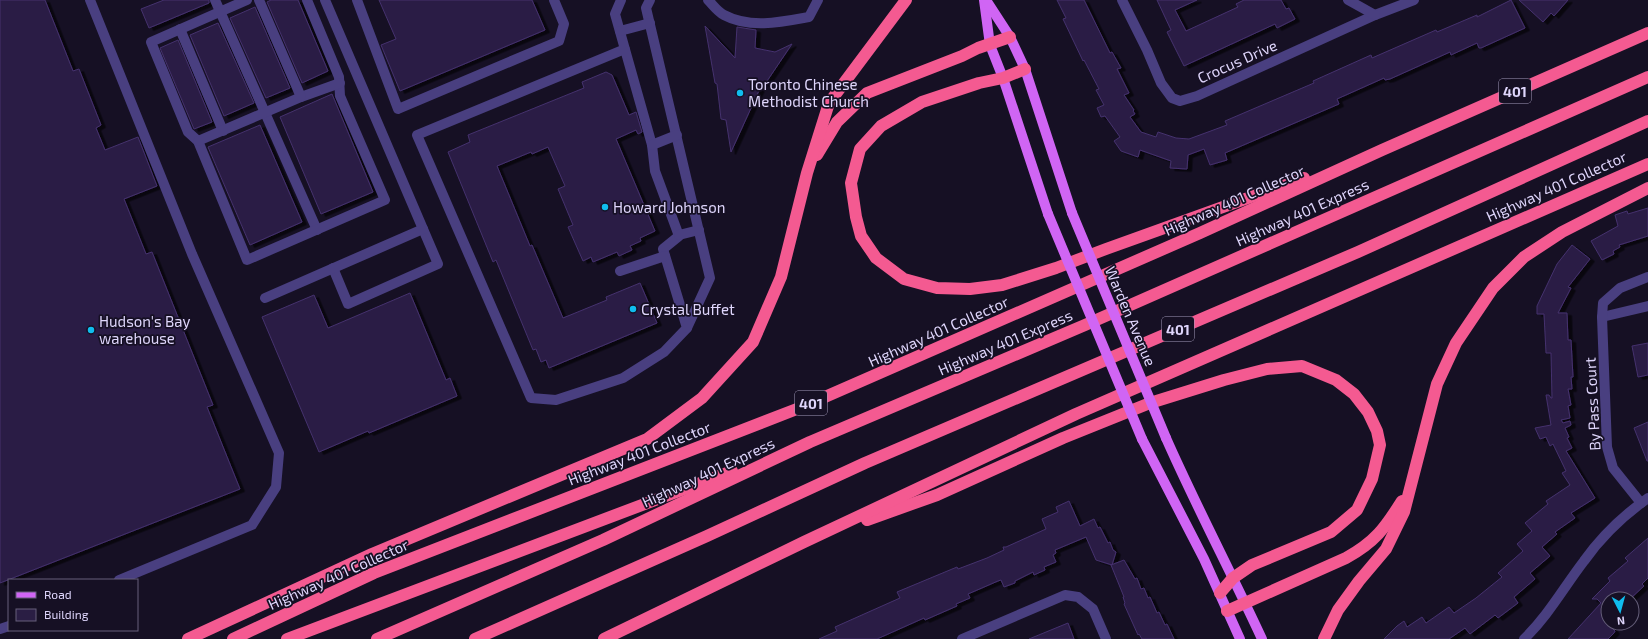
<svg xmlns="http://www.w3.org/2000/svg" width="1648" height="639" font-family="'Exo 2',sans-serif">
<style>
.building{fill:#2a1e44;stroke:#45316e;filter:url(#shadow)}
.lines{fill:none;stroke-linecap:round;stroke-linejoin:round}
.minor{stroke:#493f80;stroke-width:10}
.major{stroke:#d065f4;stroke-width:10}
.highway{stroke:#f45a91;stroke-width:12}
.major-bridge{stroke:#d065f4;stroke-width:10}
.poi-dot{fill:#10bdee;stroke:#161024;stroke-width:1.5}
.labels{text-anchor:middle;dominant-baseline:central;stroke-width:3.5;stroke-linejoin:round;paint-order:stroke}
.shield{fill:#161024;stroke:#a39bbb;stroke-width:1}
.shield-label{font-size:14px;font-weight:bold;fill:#dfd6fc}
.street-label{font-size:15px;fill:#dfd6fc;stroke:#161024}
.poi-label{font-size:15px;fill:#dfd6fc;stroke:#161024;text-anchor:start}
</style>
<defs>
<filter id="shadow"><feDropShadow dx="4.5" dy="2.5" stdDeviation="0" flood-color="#0009"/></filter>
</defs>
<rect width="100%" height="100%" fill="#161024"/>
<g class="building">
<polygon points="0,0 45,0 73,71 79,69 101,125 96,128 105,150 138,137 157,186 124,199 146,254 152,252 213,405 207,407 240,489 0,583"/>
<polygon points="164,0 209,0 209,3 149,28 141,9"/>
<polygon points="271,0 298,0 328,71 302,83 267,2"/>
<polygon points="379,0 532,0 545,30 400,91 381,45 396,39"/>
<polygon points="1057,0 1084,0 1110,53 1112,52 1121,68 1117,69 1129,93 1124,95 1134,110 1133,111 1135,114 1130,117 1141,132 1156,137 1158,132 1176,138 1189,139 1227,125 1225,121 1314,83 1313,81 1371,55 1372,58 1436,30 1437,32 1477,15 1477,17 1511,0 1525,28 1481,48 1479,48 1477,43 1451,55 1450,52 1390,79 1385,80 1384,78 1337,99 1339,104 1225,153 1227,160 1210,165 1204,149 1188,155 1187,169 1170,168 1171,161 1140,150 1138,157 1121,151 1114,141 1120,137 1105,116 1101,117 1097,108 1104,105 1096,90 1099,89 1084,60 1083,61 1063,19 1066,18"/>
<polygon points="1157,0 1197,0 1175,10 1186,31 1238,7 1236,4 1244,0 1281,0 1286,9 1289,8 1295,19 1277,28 1275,24 1184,66 1167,32 1171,30"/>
<polygon points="1519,0 1568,0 1554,16 1551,13 1543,22"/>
<polygon points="255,7 290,88 266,98 230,18"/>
<polygon points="218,23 254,103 224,116 190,35"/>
<polygon points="705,26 735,58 737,27 756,30 755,48 775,52 792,44 765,84 762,84 731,152 726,120 721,119 717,84 715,83"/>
<polygon points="178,40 212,122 194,129 160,48"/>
<polygon points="606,72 612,75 629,115 636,112 642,132 638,134 636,130 616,139 655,231 640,238 641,241 630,246 632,250 619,256 617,252 593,262 591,257 583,261 568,227 573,225 558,189 565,186 548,147 532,154 531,152 497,166 530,246 532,245 563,318 607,300 606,297 640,283 657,323 549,368 546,360 541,362 536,349 533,350 496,260 493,262 448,152 470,142 468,135 584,88 582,82"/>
<polygon points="332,94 373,192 321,214 280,117"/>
<polygon points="260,125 302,222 250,245 208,147"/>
<polygon points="1648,208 1648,236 1619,245 1620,247 1613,251 1614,254 1602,260 1591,241 1618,226 1615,215 1627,211 1628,214"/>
<polygon points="1572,245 1590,259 1568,287 1571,288 1558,313 1567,313 1568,340 1571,340 1573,377 1571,377 1572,389 1568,389 1571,405 1568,406 1570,418 1561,420 1563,423 1570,421 1571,425 1565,428 1569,437 1567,438 1572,448 1566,451 1595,498 1571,513 1575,518 1555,532 1557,534 1542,547 1550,556 1530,573 1535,579 1514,597 1518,603 1498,618 1495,615 1470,634 1465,628 1449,639 1384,639 1397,626 1404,621 1407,627 1422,617 1426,623 1449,607 1454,613 1476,598 1502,577 1498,573 1523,551 1517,544 1532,531 1525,523 1548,504 1546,501 1570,485 1562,473 1566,471 1553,444 1550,446 1546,437 1540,439 1535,428 1551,425 1546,395 1549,395 1551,398 1552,398 1551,353 1546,353 1544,314 1537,314 1537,306 1557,264"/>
<polygon points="410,293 446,380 450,378 457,396 369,433 368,431 319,452 262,317 314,295 328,328"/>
<polygon points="1648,343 1648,375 1638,377 1632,346"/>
<polygon points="1648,422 1648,461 1647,461 1634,428"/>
<polygon points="1069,501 1080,526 1094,519 1098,528 1100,527 1108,543 1110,542 1113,550 1116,552 1112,565 1096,560 1086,537 1055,550 1056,553 1053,555 1056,562 1044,567 1045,570 1034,575 1033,572 1015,581 1015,583 1004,587 1001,580 998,581 968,594 970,598 956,604 957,606 925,620 924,618 877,639 819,639 837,631 835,627 900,598 897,592 957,567 958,569 987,558 1004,550 1003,547 1006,547 1046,529 1042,519 1058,512 1056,507"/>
<polygon points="1648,538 1648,578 1642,584 1644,586 1630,599 1608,599 1608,624 1615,631 1614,633 1608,639 1568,639 1601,603 1597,599 1592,599 1610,581 1608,578 1628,561 1625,558"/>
<polygon points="1124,560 1135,579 1137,578 1141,589 1144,588 1148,598 1150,597 1157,613 1159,612 1165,625 1167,624 1174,639 1142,639 1139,634 1138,635 1124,604 1125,603 1123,597 1124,597 1111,565"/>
<polygon points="1068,623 1074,639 1029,639"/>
</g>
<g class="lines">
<g class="minor">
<polyline points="90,0 192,254 279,453 276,487 252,525 119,580"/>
<polyline points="215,0 317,230"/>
<polyline points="247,0 151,42 188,132 198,141 247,260 385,200 340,96 339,77 307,0"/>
<polyline points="357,0 398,109 559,41 564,24 554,0"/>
<polyline points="621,0 615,14 652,145 655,171 679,236 663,249 687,328 664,352 623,378 556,400 531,398 417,135 625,49"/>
<polyline points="650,0 646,8 710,278 687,328"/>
<path d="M708,0C713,5 718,12 724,15C750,29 782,22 809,17L818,0"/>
<polyline points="1122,0 1147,50 1161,83 1172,98 1180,101 1197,96 1375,15 1414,0"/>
<polyline points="1348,0 1375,15"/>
<polyline points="180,29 223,131"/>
<polyline points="620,31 650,23"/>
<polyline points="301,97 340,83"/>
<polyline points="198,141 301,97 259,0"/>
<polyline points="652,145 677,135"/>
<polyline points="679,235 699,230"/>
<polyline points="333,268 348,304 438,264 423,229"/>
<polyline points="620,271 665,256"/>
<polyline points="265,298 423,229 325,0"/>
<polyline points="1602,317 1648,306"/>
<polyline points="1641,503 1613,468 1607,447 1602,317 1603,303 1620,288 1648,277"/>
<polyline points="0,629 9,626"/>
<polyline points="962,639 1065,595 1078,597 1093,609 1106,639"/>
<path d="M1524,639C1548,616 1564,587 1584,561C1601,537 1624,515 1648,498"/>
</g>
<g class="major">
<polyline points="984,0 990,45 1003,78 1048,214"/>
<polyline points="986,0 1010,37 1025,69 1072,213"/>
<path d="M1166,438C1196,506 1231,572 1262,639"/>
<polyline points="1142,439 1204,559 1240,639"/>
</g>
<g class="highway">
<polyline points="1025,69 1003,78 979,83 922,102 881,126 860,149 851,183 856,217 861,236 876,258 904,279 937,288 970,289 1002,285 1056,268 1106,249 1304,178"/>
<polyline points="817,155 837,122 867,93 962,56 978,48 1010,37"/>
<polyline points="867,520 937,495 1063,438 1150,403 1224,380 1267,369 1302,366 1336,380 1354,394 1368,412 1377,431 1380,445 1372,479 1357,510 1331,532 1252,565 1233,578 1220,593"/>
<path d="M1227,611L1346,558C1375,542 1385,528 1402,501"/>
<polyline points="188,639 372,554 647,439 702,398 753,342 781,277 807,173 829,103 906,0"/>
<polyline points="233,639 374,573 802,407 1200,233 1382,150 1648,33"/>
<polyline points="287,639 732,471"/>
<polyline points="377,639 603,540 810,442 1085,325 1648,77"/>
<polyline points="475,639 707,536 865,463 1358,252 1648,121"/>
<polyline points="604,639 804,542 1076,414 1648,164"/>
<polyline points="1324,639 1338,610 1359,581 1386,549 1404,512 1437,384 1456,343 1493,288 1524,257 1562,232 1648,188"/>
</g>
<g class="major-bridge">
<polyline points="1072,213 1166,438"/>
<polyline points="1048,214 1142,439"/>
</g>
</g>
<g class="poi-dot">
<circle cx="740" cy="93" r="4"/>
<circle cx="605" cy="207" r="4"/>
<circle cx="633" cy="309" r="4"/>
<circle cx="91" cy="330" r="4"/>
</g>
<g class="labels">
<g class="shield">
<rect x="1499" y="79" width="32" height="24" rx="3"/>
<rect x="1162" y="317" width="32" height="24" rx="3"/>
<rect x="795" y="391" width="32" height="24" rx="3"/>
</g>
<g class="shield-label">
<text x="1515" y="91">401</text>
<text x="1178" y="329">401</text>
<text x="811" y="403">401</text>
</g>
<g class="street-label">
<text transform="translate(1237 61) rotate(-24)">Crocus Drive</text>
<text transform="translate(1556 186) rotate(-24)">Highway 401 Collector</text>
<text transform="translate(1234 200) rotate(-24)">Highway 401 Collector</text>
<text transform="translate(1302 212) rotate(-24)">Highway 401 Express</text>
<text transform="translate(1131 316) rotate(67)">Warden Avenue</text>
<text transform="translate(938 331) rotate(-24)">Highway 401 Collector</text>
<text transform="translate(1005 342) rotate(-23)">Highway 401 Express</text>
<text transform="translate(1592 404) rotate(-93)">By Pass Court</text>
<text transform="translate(639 453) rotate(-21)">Highway 401 Collector</text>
<text transform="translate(708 472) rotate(-25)">Highway 401 Express</text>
<text transform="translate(338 574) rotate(-24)">Highway 401 Collector</text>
</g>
<g class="poi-label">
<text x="748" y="84">Toronto Chinese<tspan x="748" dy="17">Methodist Church</tspan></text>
<text x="613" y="207">Howard Johnson</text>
<text x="641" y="309">Crystal Buffet</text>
<text x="99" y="321">Hudson's Bay<tspan x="99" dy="17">warehouse</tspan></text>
</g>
</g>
<rect x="8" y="579" width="130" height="52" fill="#161024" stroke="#665f7a"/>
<rect x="16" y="592" width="20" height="6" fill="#d065f4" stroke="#665f7a"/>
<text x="44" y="599" font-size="12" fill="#dfd6fc">Road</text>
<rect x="16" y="609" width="20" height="12" fill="#2a1e44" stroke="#665f7a"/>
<text x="44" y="619" font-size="12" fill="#dfd6fc">Building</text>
<g transform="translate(1620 611) rotate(174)"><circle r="19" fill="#161024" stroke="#665f7a"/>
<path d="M0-3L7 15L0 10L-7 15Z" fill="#10bdee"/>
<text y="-6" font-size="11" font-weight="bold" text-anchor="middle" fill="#dfd6fc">N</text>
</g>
</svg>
